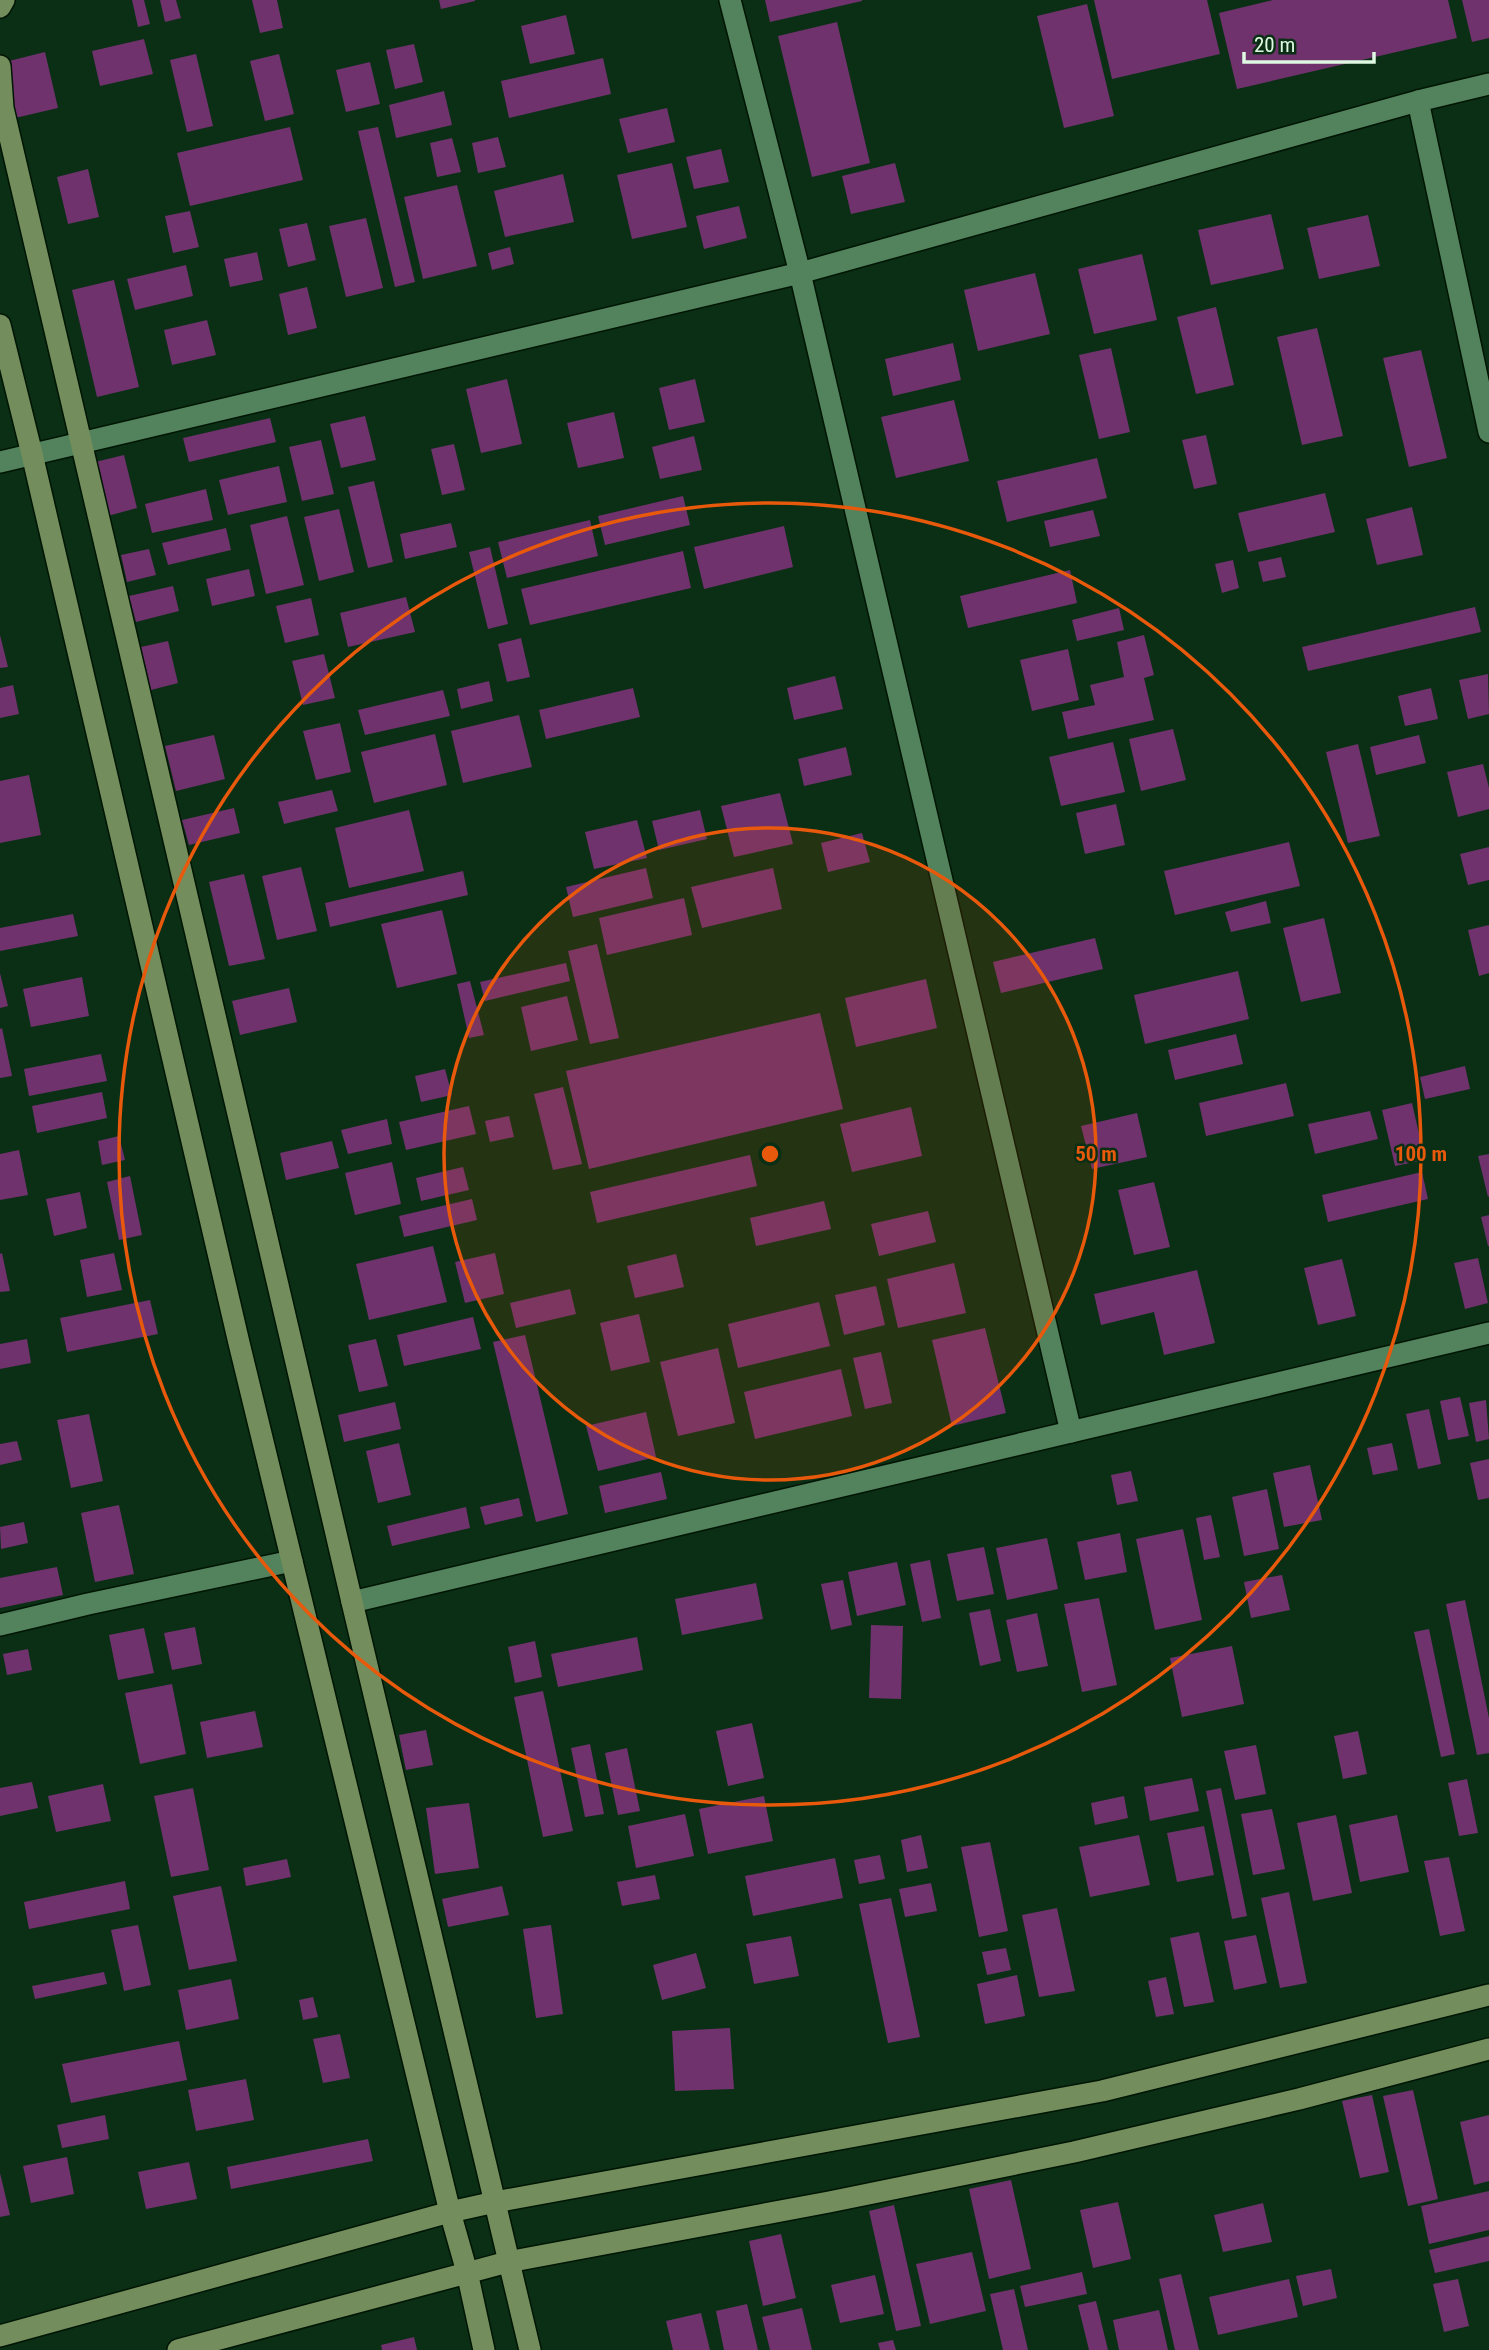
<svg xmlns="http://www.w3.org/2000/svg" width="1489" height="2350" font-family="'Roboto Condensed',sans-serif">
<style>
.building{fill:#6f326c}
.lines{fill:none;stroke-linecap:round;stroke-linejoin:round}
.street-casing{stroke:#001504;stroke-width:24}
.secondary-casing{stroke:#001504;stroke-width:24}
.street{stroke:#52835c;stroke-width:21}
.secondary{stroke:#738e5c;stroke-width:21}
.ring{fill:none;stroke:#e8590c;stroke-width:3.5}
.centre{fill:#e8590c;stroke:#0a2f15;stroke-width:3.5}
.ring-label{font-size:21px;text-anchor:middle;font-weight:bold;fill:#e8590c;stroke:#0a2f15;stroke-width:5;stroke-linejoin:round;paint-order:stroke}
</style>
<rect width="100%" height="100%" fill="#0a2f15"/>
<g class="building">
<polygon points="132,0 144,0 150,24 138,27"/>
<polygon points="160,0 176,0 181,18 165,22"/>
<polygon points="252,0 277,0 283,28 260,33"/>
<polygon points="439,0 475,0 475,1 441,9"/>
<polygon points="765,0 862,0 862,1 770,22"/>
<polygon points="1094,0 1207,0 1220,54 1112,79"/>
<polygon points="1273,0 1448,0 1457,38 1237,89 1219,13"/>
<polygon points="1462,0 1489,0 1489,38 1472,42"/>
<polygon points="1087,4 1114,116 1064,128 1037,16"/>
<polygon points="566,15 575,54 530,64 521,26"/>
<polygon points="837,22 870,163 812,177 778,36"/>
<polygon points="144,39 153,74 100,86 92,51"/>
<polygon points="414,44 423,82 395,89 386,50"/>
<polygon points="45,52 58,108 15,118 1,63"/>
<polygon points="196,54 213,126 187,132 170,60"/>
<polygon points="279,54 294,114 265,121 250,61"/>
<polygon points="603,58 611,94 509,118 501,81"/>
<polygon points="370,62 380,104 346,112 336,70"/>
<polygon points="444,91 452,125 396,138 389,105"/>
<polygon points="667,108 675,142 628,153 619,119"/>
<polygon points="290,127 303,180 190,206 177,153"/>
<polygon points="378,127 415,282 395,287 358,131"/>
<polygon points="498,137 506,167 478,173 472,143"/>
<polygon points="452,138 461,172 437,177 430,143"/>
<polygon points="721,149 729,182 694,189 686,157"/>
<polygon points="672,163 687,227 632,239 617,175"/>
<polygon points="895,163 905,202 851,214 842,176"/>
<polygon points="88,169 99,217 68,224 57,177"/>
<polygon points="563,174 574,222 505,237 494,191"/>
<polygon points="457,185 477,266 423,279 404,197"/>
<polygon points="739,206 747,238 704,249 696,216"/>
<polygon points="190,211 199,247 173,253 165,216"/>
<polygon points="1271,214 1284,269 1211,285 1198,230"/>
<polygon points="1368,215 1380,266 1319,279 1307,228"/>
<polygon points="366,218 383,288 346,297 329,226"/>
<polygon points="307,223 316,260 288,267 279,229"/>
<polygon points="510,247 514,264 492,270 488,253"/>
<polygon points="257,252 263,280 230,287 224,259"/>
<polygon points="1142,254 1157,320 1094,334 1078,269"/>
<polygon points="186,265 193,296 135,310 127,279"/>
<polygon points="1035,273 1050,334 978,351 964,290"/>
<polygon points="114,280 139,387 97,397 72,290"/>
<polygon points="307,287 317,328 288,335 279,294"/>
<polygon points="1216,307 1234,385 1196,394 1177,317"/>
<polygon points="207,320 216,355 172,365 164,330"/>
<polygon points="1317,328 1343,436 1302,445 1277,337"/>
<polygon points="953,343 961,380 893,396 885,359"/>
<polygon points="1111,348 1130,432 1099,439 1079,355"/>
<polygon points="1421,350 1447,458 1409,467 1383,358"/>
<polygon points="507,379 522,444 481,453 466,389"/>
<polygon points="695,379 705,422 669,430 659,388"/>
<polygon points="954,400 969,461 896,478 881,417"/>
<polygon points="614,412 624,458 578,468 567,423"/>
<polygon points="365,416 376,460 341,468 330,424"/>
<polygon points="270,418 276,442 189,462 183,438"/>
<polygon points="1206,435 1217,484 1194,489 1182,440"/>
<polygon points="694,436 702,470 660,479 652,447"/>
<polygon points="321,440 334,494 302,501 289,447"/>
<polygon points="454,444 465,490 442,495 431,449"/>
<polygon points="124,455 137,508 104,517 91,463"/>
<polygon points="1097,458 1107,498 1007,522 997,481"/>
<polygon points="279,466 287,502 228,515 219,480"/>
<polygon points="374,481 393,562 368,568 348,487"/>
<polygon points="206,489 213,520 152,533 145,504"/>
<polygon points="1325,493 1335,532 1248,552 1238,513"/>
<polygon points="683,496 690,525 605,545 598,516"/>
<polygon points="1412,507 1423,555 1377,565 1366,519"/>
<polygon points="339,509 354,572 319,581 304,517"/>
<polygon points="1093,510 1100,536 1050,547 1044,521"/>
<polygon points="287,516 304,585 266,594 250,525"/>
<polygon points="590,520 598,556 507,578 498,542"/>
<polygon points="451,523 457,547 405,559 400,534"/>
<polygon points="784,526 793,567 704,589 694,547"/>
<polygon points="226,528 231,550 168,565 162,543"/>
<polygon points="490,547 508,624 488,629 469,552"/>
<polygon points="149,549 156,575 127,582 121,555"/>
<polygon points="683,551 691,588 530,625 521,589"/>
<polygon points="1281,557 1286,577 1263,582 1258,562"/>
<polygon points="1233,560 1239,588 1222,593 1215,564"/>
<polygon points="249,569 255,596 212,606 206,579"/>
<polygon points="1070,570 1077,603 968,628 960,596"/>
<polygon points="173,586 179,611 136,622 129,596"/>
<polygon points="406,597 415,632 348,647 340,613"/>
<polygon points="311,598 319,635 285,643 276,606"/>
<polygon points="1475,607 1481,632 1308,671 1302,647"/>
<polygon points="1119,608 1124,630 1077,641 1072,620"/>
<polygon points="0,635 8,667 0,668"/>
<polygon points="1144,635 1154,675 1144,678 1154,720 1068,739 1062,712 1095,705 1090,685 1124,677 1117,642"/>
<polygon points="521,638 530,677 507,682 498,644"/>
<polygon points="168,641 178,683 151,690 141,647"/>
<polygon points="1068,649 1079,700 1032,711 1020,660"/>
<polygon points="324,654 335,698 303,705 292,661"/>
<polygon points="1488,674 1489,714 1468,719 1459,680"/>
<polygon points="835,676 843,709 794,720 787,688"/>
<polygon points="489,681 493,701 461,709 457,689"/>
<polygon points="13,685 19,714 0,718 0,688"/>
<polygon points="633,688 640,717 546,739 539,710"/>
<polygon points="1431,688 1438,719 1405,726 1398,696"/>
<polygon points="443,690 450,716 365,735 358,710"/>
<polygon points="519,715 532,767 463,783 451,731"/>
<polygon points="340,723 351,772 316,780 303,731"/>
<polygon points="1173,729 1186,780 1141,791 1129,739"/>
<polygon points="435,734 447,785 374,803 361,752"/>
<polygon points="214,735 225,779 176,791 165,746"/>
<polygon points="1419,735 1426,763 1376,775 1370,747"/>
<polygon points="1113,742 1125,792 1061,806 1049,757"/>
<polygon points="1358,744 1380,836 1348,843 1326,752"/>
<polygon points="846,747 852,775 804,786 798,759"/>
<polygon points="1483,764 1489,788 1489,809 1458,817 1447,772"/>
<polygon points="29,775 41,835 0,843 0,781"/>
<polygon points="332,790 338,811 284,824 278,802"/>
<polygon points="780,793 793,844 734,857 721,806"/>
<polygon points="1116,804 1125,845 1085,854 1076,813"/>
<polygon points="234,808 240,833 189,845 182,820"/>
<polygon points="409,810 424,871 349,888 335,828"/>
<polygon points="700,810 707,839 659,850 652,821"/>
<polygon points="637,820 647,858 594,869 585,832"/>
<polygon points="862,833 870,862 828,872 821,843"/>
<polygon points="1289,842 1300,886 1175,915 1164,871"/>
<polygon points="1489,847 1489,880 1468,885 1460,854"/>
<polygon points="301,867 317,931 277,940 262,876"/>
<polygon points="646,868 653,898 573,917 566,887"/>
<polygon points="773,868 782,909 702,928 691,887"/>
<polygon points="463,871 468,895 330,927 325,903"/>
<polygon points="244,874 265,959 229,966 209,882"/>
<polygon points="684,898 692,935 607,955 599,918"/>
<polygon points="1266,901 1271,923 1231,932 1225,912"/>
<polygon points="442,910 457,974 397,988 381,924"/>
<polygon points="73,914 78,936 0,951 0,928"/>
<polygon points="1324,918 1341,993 1301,1002 1283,928"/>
<polygon points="1489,925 1489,973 1479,976 1468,930"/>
<polygon points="1095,938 1103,969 1001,993 993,962"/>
<polygon points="597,944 619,1038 590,1044 568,951"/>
<polygon points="566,963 570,981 485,1001 480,982"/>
<polygon points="1238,971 1249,1019 1145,1044 1134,995"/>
<polygon points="0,973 8,1006 0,1008"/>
<polygon points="82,977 89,1016 31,1027 23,989"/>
<polygon points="926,979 937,1028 856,1047 845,998"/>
<polygon points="470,981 484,1035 469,1038 457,984"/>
<polygon points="289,988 297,1022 240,1035 232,1001"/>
<polygon points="567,996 578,1040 531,1051 521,1007"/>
<polygon points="820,1013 843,1109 589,1169 566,1071"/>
<polygon points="2,1028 12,1076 0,1078 0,1029"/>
<polygon points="1236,1034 1243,1064 1175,1080 1168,1050"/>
<polygon points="101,1054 107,1081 29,1096 24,1069"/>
<polygon points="1465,1066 1470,1089 1425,1099 1420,1077"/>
<polygon points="445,1069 452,1095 421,1102 415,1076"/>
<polygon points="1286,1083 1294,1116 1206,1136 1199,1103"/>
<polygon points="563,1087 582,1164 553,1170 534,1094"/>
<polygon points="102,1092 107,1118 37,1133 32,1106"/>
<polygon points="1412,1103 1425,1160 1395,1166 1382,1110"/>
<polygon points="469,1106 476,1134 406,1150 399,1122"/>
<polygon points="911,1107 922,1156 852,1172 840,1124"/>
<polygon points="1370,1111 1378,1139 1315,1154 1308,1124"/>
<polygon points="1137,1113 1147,1157 1092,1169 1081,1126"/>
<polygon points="509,1116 514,1137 490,1142 485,1121"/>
<polygon points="387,1119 392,1144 348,1154 341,1130"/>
<polygon points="119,1136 125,1160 102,1165 98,1141"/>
<polygon points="332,1141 339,1168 286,1180 280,1153"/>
<polygon points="19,1150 28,1195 0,1200 0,1154"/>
<polygon points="1489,1154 1489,1196 1488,1197 1478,1156"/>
<polygon points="750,1155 757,1186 597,1223 590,1192"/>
<polygon points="392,1162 401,1204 355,1215 345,1173"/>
<polygon points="463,1167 469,1190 421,1201 416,1178"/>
<polygon points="1422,1172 1428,1199 1328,1222 1322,1195"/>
<polygon points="130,1176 142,1235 119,1240 107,1182"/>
<polygon points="1154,1182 1170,1247 1134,1255 1118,1190"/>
<polygon points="80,1192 87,1228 54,1236 46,1199"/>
<polygon points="472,1199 477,1220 404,1237 399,1216"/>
<polygon points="824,1201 831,1229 756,1246 750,1218"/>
<polygon points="928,1211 936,1242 879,1256 871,1224"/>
<polygon points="1489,1215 1489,1246 1488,1246 1481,1217"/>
<polygon points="433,1246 447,1302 369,1320 356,1264"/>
<polygon points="2,1253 10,1291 0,1292 0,1254"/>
<polygon points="114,1253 122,1290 87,1297 80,1260"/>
<polygon points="495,1253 504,1294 465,1303 455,1262"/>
<polygon points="676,1254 684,1287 635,1298 627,1266"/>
<polygon points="1478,1258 1488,1303 1465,1309 1454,1263"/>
<polygon points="1342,1259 1356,1316 1318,1325 1304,1268"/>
<polygon points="954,1263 966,1313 898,1328 887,1279"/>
<polygon points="1197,1270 1215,1343 1164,1355 1154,1312 1101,1325 1094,1294"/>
<polygon points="876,1286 885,1325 844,1335 835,1295"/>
<polygon points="570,1289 576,1314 516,1328 510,1303"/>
<polygon points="150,1300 158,1334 67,1352 60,1318"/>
<polygon points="819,1302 830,1346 738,1368 728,1324"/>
<polygon points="639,1314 650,1362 611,1371 600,1323"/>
<polygon points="473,1317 481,1349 404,1366 397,1335"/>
<polygon points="985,1328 1006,1413 952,1426 932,1340"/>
<polygon points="525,1335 568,1514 536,1522 493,1342"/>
<polygon points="27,1339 31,1363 0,1369 0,1344"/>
<polygon points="376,1339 388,1386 359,1392 348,1345"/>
<polygon points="718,1348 735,1423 678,1436 660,1362"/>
<polygon points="881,1352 892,1403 865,1409 853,1358"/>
<polygon points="841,1369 852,1416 755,1439 744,1392"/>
<polygon points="1460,1397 1469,1436 1448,1440 1440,1401"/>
<polygon points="1486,1400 1489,1439 1476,1442 1469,1403"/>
<polygon points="395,1402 401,1429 344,1442 338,1415"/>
<polygon points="1429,1409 1441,1464 1418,1469 1406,1414"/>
<polygon points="646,1412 656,1457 598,1471 586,1426"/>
<polygon points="89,1414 103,1481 71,1488 57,1420"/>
<polygon points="17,1441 22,1460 0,1465 0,1444"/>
<polygon points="399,1443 411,1495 378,1503 366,1451"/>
<polygon points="1392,1443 1398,1470 1373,1475 1367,1448"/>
<polygon points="1489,1459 1489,1498 1478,1500 1470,1463"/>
<polygon points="1310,1465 1322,1520 1284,1527 1273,1473"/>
<polygon points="1131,1471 1138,1501 1117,1505 1111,1475"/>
<polygon points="661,1472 667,1499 605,1513 599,1486"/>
<polygon points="1267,1489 1279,1549 1244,1556 1232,1497"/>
<polygon points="519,1498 523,1516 485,1525 480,1507"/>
<polygon points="119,1505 134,1574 95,1582 81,1513"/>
<polygon points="466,1507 470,1528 392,1546 387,1526"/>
<polygon points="1211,1515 1220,1557 1204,1560 1196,1518"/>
<polygon points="24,1522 28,1543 1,1549 0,1527"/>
<polygon points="1183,1529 1202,1620 1155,1630 1136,1539"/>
<polygon points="1120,1533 1127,1572 1085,1580 1077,1542"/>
<polygon points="1047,1538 1058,1589 1007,1600 996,1548"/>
<polygon points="984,1547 994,1594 957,1601 947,1554"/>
<polygon points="930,1560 941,1618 922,1622 910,1564"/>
<polygon points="897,1562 906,1605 857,1616 848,1572"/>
<polygon points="57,1567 63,1595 0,1608 0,1578"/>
<polygon points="1282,1575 1290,1610 1251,1618 1244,1582"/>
<polygon points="843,1580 852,1625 831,1630 821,1584"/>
<polygon points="756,1583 763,1619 682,1635 675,1599"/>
<polygon points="1099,1598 1117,1685 1082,1692 1064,1604"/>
<polygon points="1465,1600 1489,1718 1489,1753 1477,1755 1446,1604"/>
<polygon points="990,1609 1001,1661 980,1666 969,1613"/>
<polygon points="1037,1613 1048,1666 1017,1672 1006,1620"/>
<polygon points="871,1625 903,1626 901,1699 869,1698"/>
<polygon points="195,1627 202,1664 172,1670 164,1633"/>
<polygon points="144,1628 154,1673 118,1680 109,1635"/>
<polygon points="1429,1629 1455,1754 1441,1757 1414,1632"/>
<polygon points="637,1637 643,1670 558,1687 551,1654"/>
<polygon points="535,1641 542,1677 515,1683 508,1647"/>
<polygon points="1232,1646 1244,1704 1182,1717 1170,1658"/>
<polygon points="28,1649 32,1670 7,1675 3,1654"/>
<polygon points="172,1684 186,1754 140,1764 125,1693"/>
<polygon points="543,1691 573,1831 543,1837 514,1697"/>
<polygon points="255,1711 263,1747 207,1758 200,1722"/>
<polygon points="752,1723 764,1778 728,1786 716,1731"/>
<polygon points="426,1730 433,1765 406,1770 399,1735"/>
<polygon points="1358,1731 1367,1774 1343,1779 1334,1736"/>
<polygon points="590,1744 604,1814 585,1817 571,1748"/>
<polygon points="1256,1745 1266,1794 1235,1800 1224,1751"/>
<polygon points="627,1748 640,1811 618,1815 605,1753"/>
<polygon points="1192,1778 1199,1811 1150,1821 1144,1787"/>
<polygon points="1467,1779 1478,1833 1459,1836 1448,1783"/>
<polygon points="32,1782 38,1808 0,1816 0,1788"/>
<polygon points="103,1784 111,1821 56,1832 48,1796"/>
<polygon points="193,1788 209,1870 171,1877 154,1796"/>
<polygon points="1221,1788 1247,1916 1232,1919 1206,1791"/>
<polygon points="764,1796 773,1841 708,1854 699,1809"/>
<polygon points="1124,1796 1128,1818 1095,1825 1091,1803"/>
<polygon points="469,1803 479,1868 435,1874 426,1808"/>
<polygon points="1272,1809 1285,1869 1253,1875 1241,1814"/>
<polygon points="685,1814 694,1856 636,1868 628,1826"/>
<polygon points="1336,1815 1352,1893 1313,1901 1297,1823"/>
<polygon points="1397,1815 1409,1872 1360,1882 1349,1825"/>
<polygon points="1204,1826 1214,1875 1177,1882 1167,1833"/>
<polygon points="921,1835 928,1868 907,1872 901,1840"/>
<polygon points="1139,1835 1150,1885 1090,1897 1079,1847"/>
<polygon points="990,1842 1008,1931 979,1937 961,1847"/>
<polygon points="880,1855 885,1879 859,1884 854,1860"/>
<polygon points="1449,1857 1465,1931 1440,1936 1424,1861"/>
<polygon points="835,1858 843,1898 753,1916 745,1876"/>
<polygon points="287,1859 291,1877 246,1886 243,1868"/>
<polygon points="655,1875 660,1899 622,1906 617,1882"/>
<polygon points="125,1881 130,1909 29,1929 24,1902"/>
<polygon points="931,1883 937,1911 905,1917 899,1889"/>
<polygon points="221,1886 237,1961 189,1970 173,1896"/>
<polygon points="502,1886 509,1915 448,1927 442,1899"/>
<polygon points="1289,1892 1307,1983 1280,1988 1261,1898"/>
<polygon points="891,1898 920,2037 888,2043 859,1904"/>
<polygon points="1057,1908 1075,1991 1039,1997 1022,1915"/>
<polygon points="138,1925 151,1985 124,1991 111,1930"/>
<polygon points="551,1925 563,2014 536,2018 523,1929"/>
<polygon points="1199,1932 1214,2002 1184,2007 1170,1938"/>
<polygon points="1256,1935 1267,1983 1234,1990 1224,1941"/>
<polygon points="791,1936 799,1976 754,1984 746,1944"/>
<polygon points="1006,1948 1011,1970 987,1975 982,1952"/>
<polygon points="696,1953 706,1988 662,2000 653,1965"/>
<polygon points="104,1972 107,1984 35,1999 32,1986"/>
<polygon points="1017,1975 1025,2016 985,2024 977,1984"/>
<polygon points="1166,1977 1174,2014 1156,2017 1148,1981"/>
<polygon points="231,1979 239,2019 186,2030 178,1990"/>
<polygon points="313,1997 318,2017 303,2020 299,2000"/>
<polygon points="730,2028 734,2089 675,2091 672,2031"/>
<polygon points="340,2034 350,2078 323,2083 313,2039"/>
<polygon points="179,2041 187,2080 71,2103 62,2064"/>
<polygon points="246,2079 254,2120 196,2131 188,2090"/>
<polygon points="1413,2090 1438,2199 1408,2206 1383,2096"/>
<polygon points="1372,2095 1389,2172 1360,2178 1342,2101"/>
<polygon points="105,2115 109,2139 62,2148 57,2125"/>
<polygon points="1489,2115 1489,2181 1474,2185 1460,2122"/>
<polygon points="368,2139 373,2161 231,2189 227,2167"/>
<polygon points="67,2157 74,2194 31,2203 23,2166"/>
<polygon points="189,2162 197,2199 146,2209 138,2172"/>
<polygon points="0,2173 10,2215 0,2217"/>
<polygon points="1011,2180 1031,2269 989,2279 969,2189"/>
<polygon points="1489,2191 1489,2230 1429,2244 1421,2206"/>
<polygon points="1118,2202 1131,2259 1093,2268 1080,2210"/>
<polygon points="1263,2203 1272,2242 1223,2252 1214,2215"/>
<polygon points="894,2205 921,2326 896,2331 869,2211"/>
<polygon points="781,2234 796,2298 763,2306 749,2241"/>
<polygon points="1489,2236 1489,2261 1435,2273 1429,2250"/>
<polygon points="972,2252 986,2311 930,2324 916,2264"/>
<polygon points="1331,2269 1337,2298 1303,2306 1296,2276"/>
<polygon points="1082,2272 1087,2294 1025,2307 1020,2286"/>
<polygon points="1181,2274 1199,2350 1175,2350 1159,2279"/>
<polygon points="875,2275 884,2314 840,2323 831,2285"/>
<polygon points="1289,2279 1298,2317 1218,2335 1209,2297"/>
<polygon points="1458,2279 1469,2326 1444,2332 1433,2284"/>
<polygon points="1014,2289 1028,2350 1003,2350 990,2294"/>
<polygon points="1096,2301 1108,2350 1089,2350 1078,2305"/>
<polygon points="747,2304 758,2350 724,2350 716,2311"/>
<polygon points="802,2308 812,2350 770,2350 762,2317"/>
<polygon points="1159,2310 1168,2350 1119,2350 1113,2320"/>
<polygon points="701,2313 710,2350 673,2350 666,2321"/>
<polygon points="414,2337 417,2350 382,2350 381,2345"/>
<polygon points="893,2340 896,2350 880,2350 878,2343"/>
</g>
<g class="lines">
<defs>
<g id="street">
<polyline points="730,0 800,273 1071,1432"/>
<polyline points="1418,101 1489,432"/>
<polyline points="0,462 800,273 1418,101 1489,84"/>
<polyline points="352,1602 1489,1333"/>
<polyline points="0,1625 88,1604 292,1561"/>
</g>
<g id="secondary">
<polyline points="0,7 4,0"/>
<polyline points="0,66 3,108 352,1602 530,2350"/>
<polyline points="0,325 32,454 239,1343 450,2212 467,2272 484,2350"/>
<polyline points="0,2336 450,2212 495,2202 1102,2091 1489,1995"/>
<polyline points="178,2350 508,2262 829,2202 1074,2152 1299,2099 1489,2049"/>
</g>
</defs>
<use href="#street" class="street-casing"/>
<use href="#secondary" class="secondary-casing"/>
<use href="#street" class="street"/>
<use href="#secondary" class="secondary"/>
</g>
<circle cx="770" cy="1154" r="326" fill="#e8590c" fill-opacity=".12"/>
<g class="ring">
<circle cx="770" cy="1154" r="326"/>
<circle cx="770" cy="1154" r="651"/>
</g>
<circle cx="770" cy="1154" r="10" class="centre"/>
<g class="ring-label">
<text x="1096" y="1161">50 m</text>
<text x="1421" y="1161">100 m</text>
</g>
<path d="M1244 52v10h130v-10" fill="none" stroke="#def8e1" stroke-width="3.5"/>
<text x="1254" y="52" font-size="21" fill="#def8e1" stroke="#0a2f15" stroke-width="5" paint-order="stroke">20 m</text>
</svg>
